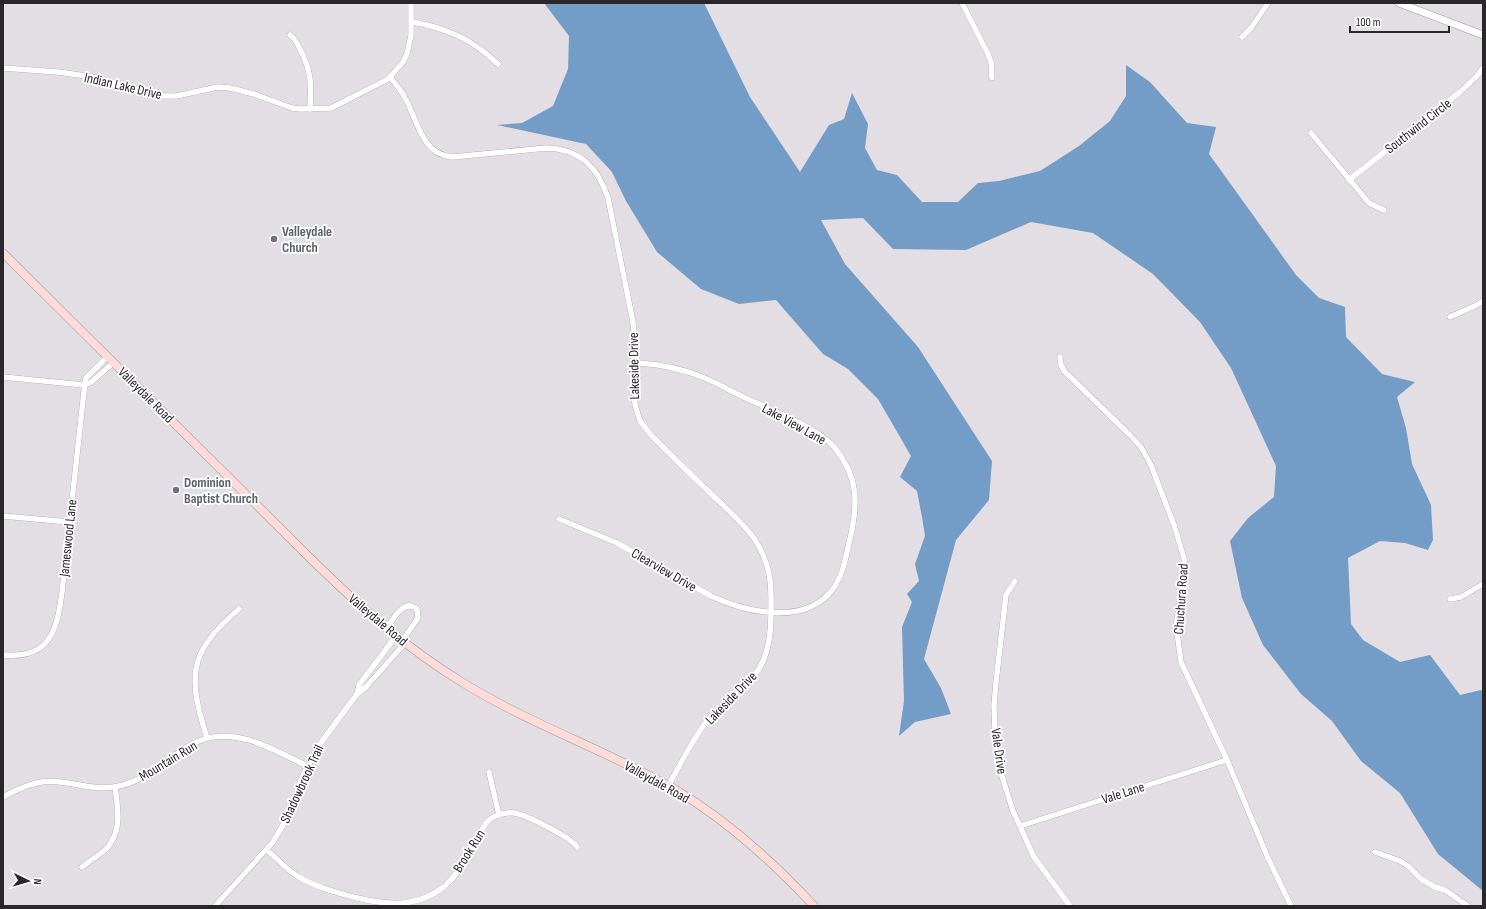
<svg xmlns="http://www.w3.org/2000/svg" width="1486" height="909" font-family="'Sofia Sans Condensed',sans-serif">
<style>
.water{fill:#739cc6}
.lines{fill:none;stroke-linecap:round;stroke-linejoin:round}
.minor-casing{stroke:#9c989e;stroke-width:6}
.tertiary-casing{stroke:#9c989e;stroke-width:8}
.secondary-casing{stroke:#9c989e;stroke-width:9}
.minor{stroke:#fff;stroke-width:5.5}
.tertiary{stroke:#fff;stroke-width:7}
.secondary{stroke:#fddcd7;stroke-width:8}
.worship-dot{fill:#6b7280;stroke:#fff;stroke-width:1.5}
.labels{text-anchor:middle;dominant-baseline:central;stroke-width:3.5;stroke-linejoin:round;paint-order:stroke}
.street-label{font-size:14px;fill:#292729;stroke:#fff}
.worship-label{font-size:14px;font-weight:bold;fill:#5b616d;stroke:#fff;text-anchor:start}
</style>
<rect width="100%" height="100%" fill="#e2dee4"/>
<polygon class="water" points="544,3 704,3 750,97 800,172 829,125 844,119 852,93 868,124 865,148 877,170 897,175 922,202 958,202 978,183 999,181 1040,171 1079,146 1110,121 1126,96 1126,65 1150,82 1187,123 1216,127 1209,154 1296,275 1319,298 1345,307 1346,337 1382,374 1415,382 1397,397 1406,428 1412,464 1431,505 1433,540 1428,550 1405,543 1380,541 1348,558 1351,624 1363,640 1400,662 1430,655 1460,695 1481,690 1483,692 1483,891 1438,854 1400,793 1361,761 1332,721 1301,694 1263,645 1242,598 1230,541 1248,518 1274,497 1276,466 1231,368 1200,322 1153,274 1093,233 1031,222 966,250 893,249 863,218 821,220 845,264 918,347 992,461 989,500 956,540 924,659 941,688 951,714 915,722 899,736 904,701 902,627 912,602 907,594 919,581 915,564 925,536 922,517 917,491 900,477 911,456 878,399 848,369 823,354 776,300 739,304 701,289 657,252 626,201 612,172 586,144 497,125 522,123 553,106 568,69 569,36"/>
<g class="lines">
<defs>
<g id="minor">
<polyline points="962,3 988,54 991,62 992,78"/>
<path d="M412,22C447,28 472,39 498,64"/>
<path d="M290,35C296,39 298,45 301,51C312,73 311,85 310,109"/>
<polyline points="1242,37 1251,28 1268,3"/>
<polyline points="3,68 58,72 86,76 104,80 149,94 164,96 176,96 218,87 230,88 254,94 292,108 300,109 331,108 388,79 403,62 407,54 411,35 411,3"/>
<path d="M390,77C396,84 402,91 406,100C418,121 421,154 452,157L546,148C580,149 598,167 608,198L633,322L637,363L634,384L635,405L640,421L651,435C669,453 687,471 705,488C727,510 757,532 766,563C772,579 771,597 771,614C771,633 769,652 759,669C746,690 723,702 707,721C692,740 681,764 668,786"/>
<polyline points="1311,133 1369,203 1384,210"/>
<polyline points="1349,180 1460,92 1477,76 1483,68"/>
<polyline points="1450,317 1477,305 1483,301"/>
<polyline points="1060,357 1061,365 1064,371 1131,436 1141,447 1151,465 1174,525 1184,558 1185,569 1184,580 1176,625 1181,662 1227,760 1268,858 1291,906"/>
<polyline points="3,377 84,385 90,383 113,363"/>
<polyline points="3,516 69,522"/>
<path d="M559,519L617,543L711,596C748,613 808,627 835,586C844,572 846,555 850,539C858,504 859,478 835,448C819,428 771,410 748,399C734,393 721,385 707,379C684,369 661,364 637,363"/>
<polyline points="1015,581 1006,595 996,682 994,706 995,731 1000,770 1013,811 1034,857 1070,906"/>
<polyline points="1450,599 1461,597 1483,584"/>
<path d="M386,629C393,619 404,598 417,609L418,618L402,641"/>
<path d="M3,655C50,659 57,631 62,592L85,382L86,378L107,357"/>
<polyline points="357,694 359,685 396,636"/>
<path d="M207,738C188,677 187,653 239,609"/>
<polyline points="489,772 499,815"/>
<path d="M3,797C21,787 40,779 60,782C79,784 96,790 114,787C134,784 150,773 165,762C176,755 186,746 199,741C235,726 275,750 307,766"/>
<polyline points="1020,826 1227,760"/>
<path d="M267,850C277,859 287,870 299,877C316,887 335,892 353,897C386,905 416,909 445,886C458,874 466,859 475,844C479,837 482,827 488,821C494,815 506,812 514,813C525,814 572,838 577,847"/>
<polyline points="1375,852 1400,861 1408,866 1421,879 1435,887 1445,890 1468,906"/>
<path d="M82,867C89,861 98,856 105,850C123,832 118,809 115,787"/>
<polyline points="215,906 273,842 292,810 301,780 317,748 357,694 367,686 405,643"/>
</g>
<polyline id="tertiary" points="1399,3 1483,35"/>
<path id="secondary" d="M3,253L308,556C357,604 405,648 465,684C532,725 608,751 676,790C728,821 773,862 814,906"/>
</defs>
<use href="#minor" class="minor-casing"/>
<use href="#tertiary" class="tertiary-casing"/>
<use href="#secondary" class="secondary-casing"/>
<use href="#minor" class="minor"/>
<use href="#tertiary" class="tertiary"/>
<use href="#secondary" class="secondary"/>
</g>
<g class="worship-dot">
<circle cx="274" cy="239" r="4"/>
<circle cx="176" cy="490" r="4"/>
</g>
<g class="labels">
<g class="street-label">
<text transform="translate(123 86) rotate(13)">Indian Lake Drive</text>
<text transform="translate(1418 126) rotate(-38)">Southwind Circle</text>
<text transform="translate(634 366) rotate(-91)">Lakeside Drive</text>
<text transform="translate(146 395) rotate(45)">Valleydale Road</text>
<text transform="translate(794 424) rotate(29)">Lake View Lane</text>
<text transform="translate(68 538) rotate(-84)">Jameswood Lane</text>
<text transform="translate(664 570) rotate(30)">Clearview Drive</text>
<text transform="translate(1181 599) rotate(-86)">Chuchura Road</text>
<text transform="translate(378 620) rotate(40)">Valleydale Road</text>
<text transform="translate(731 698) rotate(-46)">Lakeside Drive</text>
<text transform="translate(999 751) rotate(82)">Vale Drive</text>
<text transform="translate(168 761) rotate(-31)">Mountain Run</text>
<text transform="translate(657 782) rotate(29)">Valleydale Road</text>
<text transform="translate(302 784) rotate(-65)">Shadowbrook Trail</text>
<text transform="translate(1123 793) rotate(-18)">Vale Lane</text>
<text transform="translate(469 851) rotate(-58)">Brook Run</text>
</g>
<g class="worship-label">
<text x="282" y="231">Valleydale<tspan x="282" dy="16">Church</tspan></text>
<text x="184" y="482">Dominion<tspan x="184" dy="16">Baptist Church</tspan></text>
</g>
</g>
<rect width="1486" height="909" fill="none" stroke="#292729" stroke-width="8"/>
<g transform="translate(28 881) rotate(95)" stroke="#ffffff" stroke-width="3" paint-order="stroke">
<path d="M0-3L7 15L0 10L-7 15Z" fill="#292729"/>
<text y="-6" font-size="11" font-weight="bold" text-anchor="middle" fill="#292729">N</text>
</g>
<path d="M1350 26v6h99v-6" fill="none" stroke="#292729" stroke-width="2"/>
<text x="1356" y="26" font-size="12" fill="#292729" stroke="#ffffff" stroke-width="3" paint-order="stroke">100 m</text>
</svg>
